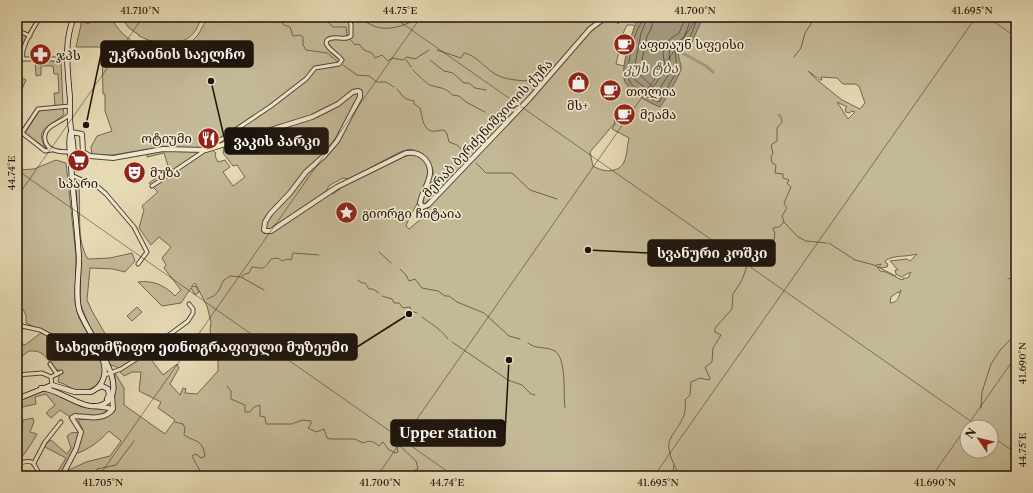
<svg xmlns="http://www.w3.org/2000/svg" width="1033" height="493" font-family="'Libre Caslon Text','Noto Serif Georgian',serif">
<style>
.green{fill:#c4b997;stroke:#706752;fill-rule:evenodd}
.water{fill:#a2977b;stroke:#6d634f}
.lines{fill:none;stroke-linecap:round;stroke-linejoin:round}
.shore{stroke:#605644;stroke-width:1}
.stream{stroke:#6d634f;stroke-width:1}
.canal{stroke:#a2977b;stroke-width:3}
.minor-casing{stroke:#4f4636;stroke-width:5}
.tertiary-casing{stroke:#4f4636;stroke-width:6}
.secondary-casing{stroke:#1d150c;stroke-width:6}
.minor{stroke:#efe7ce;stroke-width:3}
.tertiary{stroke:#efe7ce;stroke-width:4}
.secondary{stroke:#efe7ce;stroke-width:4.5}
.ticks{fill:none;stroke:#1d150c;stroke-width:1;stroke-opacity:0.45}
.labels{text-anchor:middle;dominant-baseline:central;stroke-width:3.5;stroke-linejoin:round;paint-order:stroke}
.poi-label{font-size:13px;fill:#1d150c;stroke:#efe7ce;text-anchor:start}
.street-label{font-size:13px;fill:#1d150c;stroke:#efe7ce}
.water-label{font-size:14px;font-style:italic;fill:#524938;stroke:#efe7ce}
.leader{fill:none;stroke:#1d150c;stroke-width:1.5}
.callout-dot{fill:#1d150c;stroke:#efe7ce;stroke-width:1.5}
.callout{fill:#1d150c;stroke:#1d150c;stroke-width:1.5}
.callout-label{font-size:14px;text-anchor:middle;font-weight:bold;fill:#fff}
.neatline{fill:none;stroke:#1d150c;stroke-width:1.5}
.ticks-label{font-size:10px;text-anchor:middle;fill:#1d150c}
</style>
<rect width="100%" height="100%" fill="#e6dab4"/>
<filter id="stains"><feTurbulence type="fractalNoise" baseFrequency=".005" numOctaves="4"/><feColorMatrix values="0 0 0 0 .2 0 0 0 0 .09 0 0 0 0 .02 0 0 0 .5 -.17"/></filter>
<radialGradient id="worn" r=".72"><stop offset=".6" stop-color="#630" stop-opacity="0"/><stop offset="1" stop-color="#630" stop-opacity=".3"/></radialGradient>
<g class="green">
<path d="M98,17H111C116,28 125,37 135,43L126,58L138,65L140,64L139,57L151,55L153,63L159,52L185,48L198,35L208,17H613L618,24L621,17H1016V476H62L64,470H69L86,462L110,456L121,441L109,431C100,441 87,451 74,454L83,430L78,420L97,418L114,412L115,373L124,388V405L165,434L175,420L158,408L161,402L139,391L141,372H132L124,376L119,371L144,356L150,358L163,375L177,364L179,368L170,384L180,395L183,388L186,389L185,393L197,394L218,371V355L210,331L211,322L207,306L195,283L191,287L196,286L199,292L195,295L191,288L181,303L162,306L138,282C152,280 165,285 175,296L181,290L164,268L166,265L162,258L171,247L159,237L151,245L139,228L144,210L142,206L158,192L149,183L169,169L164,153L147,157L148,149L113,155H92L91,147L97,136L112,131L105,111V94H103L102,47H76L82,20L88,24L90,20L98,22ZM627,25H633L635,27L624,66L616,64L620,47L615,45L619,42ZM808,71L820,80H822L821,77L837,78L843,84H855L859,86L865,103L860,109L842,100L817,80ZM837,102L847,107L845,109L846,112L849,113L852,111L855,112L848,119ZM616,114L617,121L612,129L629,138C626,150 628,167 614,170C607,172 600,170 593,166L590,152L614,124ZM224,147L223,153L233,166L237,165L245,177L233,186L223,172L230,167L225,160L218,162L215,156L216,153L212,150ZM410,149C425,152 437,165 432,182C430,189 420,198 424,204L433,197L461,168L451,183L427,209V212L421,217L422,218L409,229L406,226C411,212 421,200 424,186H426C430,173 428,158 413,154L396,159L341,187V188L333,194L330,193L271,233H264L325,192L330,185L343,178L349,179L400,152ZM917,254L910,261L907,259L890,261L898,270H895L896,274L901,277L911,272L908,278H903V280C895,278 888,271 880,271L876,265L881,264L879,267L881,268L887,267L888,264L885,262L886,260C895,255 907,257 917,254ZM901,290C899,296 898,303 890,303L891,297L898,292L899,293ZM967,427H991V451H967Z"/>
<path d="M121,17H201C194,49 162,48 139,36V35L129,28Z"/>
<polygon points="17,30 28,36 24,43 17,39"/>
<polygon points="35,60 61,61 63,106 55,106 54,93 59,93 58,74 54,74 53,66 41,66 41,75 36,76"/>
<polygon points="20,77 26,80 22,89 17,87"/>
<path d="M63,108L64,114C54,125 31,128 47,149L25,133L40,110Z"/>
<path d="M56,160L66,163L76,256L75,302L79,318L88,334L81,339L69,336H54L26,323C27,313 24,310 17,303V170L34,169Z"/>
<path d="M76,188H79C81,209 76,241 88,259L110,258L132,253L135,261L125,272L113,269L90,268L87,300L92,311L107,337L130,350L136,357L119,368L109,364L92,333L80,303L81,259Z"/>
<polygon points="137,307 142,312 132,321 127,316"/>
<path d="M42,332C56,340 73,340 89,336C93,344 99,353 102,361C107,378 95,393 77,390C70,389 65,383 58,382L60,371C52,369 49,358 41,353C38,351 33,351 29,351L17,360V341L25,345Z"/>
<polygon points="41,390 50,390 71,400 109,407 112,405 112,408 98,416 72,415 70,417 60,410 51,418 46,413 55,405 46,394 35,397 36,404 22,407 21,398"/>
<path d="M33,418L34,422L30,432L37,434C34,440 21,460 17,462V431H22L23,420Z"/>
<polygon points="80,432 74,450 60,476 55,476 66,458 43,446 51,440 67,454 71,448 67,436 71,433"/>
</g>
<path class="water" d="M639,17H703L692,42L679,51C677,58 682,63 681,69C681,73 662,106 660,107C649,103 631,93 625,82C620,72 629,42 633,31C634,26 637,22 639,17Z"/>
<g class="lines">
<g class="shore">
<path d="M643,17C642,23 639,26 637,31C633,39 625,73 629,80C634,90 649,99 659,102L677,71L675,50L689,40L698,17"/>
<polyline points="648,17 641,33 633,75 636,81 655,95 672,70 669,55 670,48 684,37 692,17"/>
<polyline points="654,17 651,29 647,36 639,74 653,87 666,69 663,55 665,45 670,39 679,33 686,17"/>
</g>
<g class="stream">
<polyline points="263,17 269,21 276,17"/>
<polyline points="277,17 284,25 290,27 293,36 300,35 303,37 303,45 306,50 327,53 338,62"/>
<polyline points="323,17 333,27 346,27 347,35"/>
<path d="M360,17C379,35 399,29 420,17"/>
<polyline points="351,40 355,45 359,44 364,50 372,53 375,58 382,55 388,61 392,58 403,60 407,57 415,59 429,50"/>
<path d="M437,50L461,58L464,53C476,55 485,68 495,74C507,81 525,81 539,81"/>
<polyline points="794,57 801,48 805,33 811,24 810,17"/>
<polyline points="406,60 411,67"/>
<polyline points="430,60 444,71 453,73 464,83 469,83 475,88 486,90"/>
<polyline points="343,65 357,75 369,76 377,82 386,82 394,87"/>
<path d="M413,70C416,73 427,84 430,85C438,88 446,87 452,95L459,96L466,102L485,112"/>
<path d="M397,89C404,98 404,99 414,101V104L420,108C422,114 422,128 431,131C434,132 440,130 444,130L447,134L449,142L457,145L471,158"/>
<polyline points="476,163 486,173 512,173 530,190 557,199"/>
<polyline points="784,222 798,237 806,241 827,243"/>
<polyline points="829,243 855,260 874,265 896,276"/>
<polyline points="379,252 391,263"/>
<polyline points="400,269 406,275 409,281 415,279 422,288 438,291 445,296 449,296 457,302 484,313 509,336 520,339"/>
<polyline points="241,277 264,290"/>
<polyline points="1008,279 1016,276"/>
<polyline points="358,280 362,283 365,283 369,289 373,289 379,293"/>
<polyline points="382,296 392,299 394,303 399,303 403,308 410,307 411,311 417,313"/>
<path d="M207,299C218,295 219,291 223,281L230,276L241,277L245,274L249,273L252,267C264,268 263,271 271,259L278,258L282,261L287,259L291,260L293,253L319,255"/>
<path d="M422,317C431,324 441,329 448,339"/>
<polyline points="452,342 508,380 522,385 531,394 535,395"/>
<path d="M528,343C537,350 546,346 555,351C567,360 563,394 565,408"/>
<path d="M227,386L231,391V399L245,405V412H250L254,407L260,405V416L265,417L266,424H292L302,420L311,421V424L308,428L316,432L324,429L327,438L330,439H355L363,443C370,440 373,441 379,446L383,442L388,449L395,453L398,452L397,447L400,446L416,461L418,469L415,470L414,474L416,476"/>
<polyline points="981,408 982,392 991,364 1001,349 1014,336 1016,330"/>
<path d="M175,422L183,424L185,428L184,435C196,443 202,438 205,456L201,458L196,454L192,456L200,471L207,472L212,476"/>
<polyline points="91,476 97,469 116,465 134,441"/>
<polyline points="559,476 560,475"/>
<polyline points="672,476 674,465"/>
<path d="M680,476C676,468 670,458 669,449C666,433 689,424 685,400L690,395L691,382L700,378L709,380L710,379L705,367L712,362L713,348L721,335L715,332V328L732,309L733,294L742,280L747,266L755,258L759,243H765L774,240L775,234L773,228L779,227L784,222L782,216L787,208L784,203L791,187L787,183L789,180L783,178V174L775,173L776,165L772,163L771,157L773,153L771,145L777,141V128L782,122L781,117"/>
</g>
<g class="canal">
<polyline points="679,51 706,66 713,72"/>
<polyline points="779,115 781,117"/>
</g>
<defs>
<g id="minor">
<polyline points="17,30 30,36"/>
<polyline points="17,57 23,59 67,59"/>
<path d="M23,59C20,47 34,28 40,17"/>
<path d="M70,114C64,120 55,123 49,128C46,131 44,136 45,140C47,152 62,152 71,152"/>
<polyline points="17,129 45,151 52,150"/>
<polyline points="22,133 38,109 70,106"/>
<polyline points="71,175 98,187 106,194 134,227 147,252 138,264"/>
<path d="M152,186L271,106L306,79L315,68L339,64L342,60C337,53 329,51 326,43L327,40C335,34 344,42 351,36V25L349,17"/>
<polyline points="17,325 40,330 55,338 82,339 90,334"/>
<polyline points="50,364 57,374"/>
<polyline points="17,375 42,373 51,377"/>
<polyline points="105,375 121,369 135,360 188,321 193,313 193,309 189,304"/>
<polyline points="52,385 51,377 61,372"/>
<polyline points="34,463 45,442 61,422"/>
<path d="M17,464C33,458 34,462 40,476"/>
</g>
<g id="tertiary">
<path d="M71,132L82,134L83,152L90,156L113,158L163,149L206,150L312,117L338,104L353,92L358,91L360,92V97L337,141L324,156L306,172L290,193L270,214L265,222L264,230L266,231H271L337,187L406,153C413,152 419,153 424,158C439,173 422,188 420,203L423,207L428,205L530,98L590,29L606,17"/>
<polyline points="94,406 109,408 111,411"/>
<path d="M62,476L76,449L81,432L72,418L75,416C88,417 104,421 113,409L112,394"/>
</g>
<g id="secondary">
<path d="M71,162C76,151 72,140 71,129C69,119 70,109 70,99C68,71 63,43 74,17"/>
<path d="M41,388C61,389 85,414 104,404C134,388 84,330 79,309C75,292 79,276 79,258C77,227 73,196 71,164C71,154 67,142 71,132"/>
<polyline points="98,388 102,386 108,389 109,395 107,399"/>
<path d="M17,399L52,385L75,392H91C104,386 107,373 103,360"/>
</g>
</defs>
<use href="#minor" class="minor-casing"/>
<use href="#tertiary" class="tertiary-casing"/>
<use href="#secondary" class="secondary-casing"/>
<use href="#minor" class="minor"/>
<use href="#tertiary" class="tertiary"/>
<use href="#secondary" class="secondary"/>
</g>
<path class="ticks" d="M393,17L979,427M987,17L1016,37M17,170L454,476M17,197L143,17M991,436L1016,453M99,476L421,17M377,476L698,17M654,476L976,17M932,476L1016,356"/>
<defs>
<symbol id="cafe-disc" viewBox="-11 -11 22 22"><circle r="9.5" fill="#8f2418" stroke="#efe7ce"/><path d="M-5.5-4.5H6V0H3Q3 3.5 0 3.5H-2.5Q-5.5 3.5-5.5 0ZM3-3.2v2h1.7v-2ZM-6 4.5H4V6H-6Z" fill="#fff"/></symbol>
<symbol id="pharmacy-disc" viewBox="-11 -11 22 22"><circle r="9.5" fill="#8f2418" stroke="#efe7ce"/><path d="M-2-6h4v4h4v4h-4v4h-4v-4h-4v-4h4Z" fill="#fff"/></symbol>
<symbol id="shop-disc" viewBox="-11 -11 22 22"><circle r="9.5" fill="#8f2418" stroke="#efe7ce"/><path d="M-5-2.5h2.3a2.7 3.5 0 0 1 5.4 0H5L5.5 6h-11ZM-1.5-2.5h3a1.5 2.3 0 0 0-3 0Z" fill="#fff"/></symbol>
<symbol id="restaurant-disc" viewBox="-11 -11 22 22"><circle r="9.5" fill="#8f2418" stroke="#efe7ce"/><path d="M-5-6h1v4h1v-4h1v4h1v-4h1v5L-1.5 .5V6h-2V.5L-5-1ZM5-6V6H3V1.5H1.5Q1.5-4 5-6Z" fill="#fff"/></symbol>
<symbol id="supermarket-disc" viewBox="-11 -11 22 22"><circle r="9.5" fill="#8f2418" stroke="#efe7ce"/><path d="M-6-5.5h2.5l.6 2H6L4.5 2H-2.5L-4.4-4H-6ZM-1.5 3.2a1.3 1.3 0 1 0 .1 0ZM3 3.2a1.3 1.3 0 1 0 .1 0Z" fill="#fff"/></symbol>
<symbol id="theatre-disc" viewBox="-11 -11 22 22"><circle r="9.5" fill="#8f2418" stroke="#efe7ce"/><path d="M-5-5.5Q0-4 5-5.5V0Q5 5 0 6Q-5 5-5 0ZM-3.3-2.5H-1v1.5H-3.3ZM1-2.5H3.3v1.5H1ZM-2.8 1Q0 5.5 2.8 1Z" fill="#fff"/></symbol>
<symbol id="sight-disc" viewBox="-11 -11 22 22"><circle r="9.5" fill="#8f2418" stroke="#efe7ce"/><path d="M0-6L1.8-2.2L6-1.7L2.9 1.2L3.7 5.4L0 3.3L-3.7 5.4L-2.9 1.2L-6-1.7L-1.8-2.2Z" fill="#fff"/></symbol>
</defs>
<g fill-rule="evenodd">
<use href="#cafe-disc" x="612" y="32" width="25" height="25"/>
<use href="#pharmacy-disc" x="28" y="42" width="25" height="25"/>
<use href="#shop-disc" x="566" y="70" width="25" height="25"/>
<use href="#cafe-disc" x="598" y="78" width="25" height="25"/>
<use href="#cafe-disc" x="612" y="102" width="25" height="25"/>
<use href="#restaurant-disc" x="196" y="126" width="25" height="25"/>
<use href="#supermarket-disc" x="66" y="148" width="25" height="25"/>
<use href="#theatre-disc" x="122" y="160" width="25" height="25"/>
<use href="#sight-disc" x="334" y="200" width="25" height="25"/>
</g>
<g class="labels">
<g class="poi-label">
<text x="640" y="44">აფთაუნ სფეისი</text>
<text x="56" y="55">ჯპს</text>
<text x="626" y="91">თოლია</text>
<text x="578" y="105" text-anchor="middle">მს+</text>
<text x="640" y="114">მეამა</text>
<text x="192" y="138" text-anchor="end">ოტიუმი</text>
<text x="150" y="172">მუზა</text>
<text x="78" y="183" text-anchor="middle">სპარი</text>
<text x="362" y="213">გიორგი ჩიტაია</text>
</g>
<g class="street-label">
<text transform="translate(487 128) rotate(-47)">მერაბ ბერძენიშვილის ქუჩა</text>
</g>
<g class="water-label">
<text x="651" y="68">კუს ტბა</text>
</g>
</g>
<path class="leader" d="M86 125L101 54M211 81L225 141M588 250L648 253M409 314L357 347M509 360L505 433"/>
<g class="callout-dot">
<circle cx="86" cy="125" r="4"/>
<circle cx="211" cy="81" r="4"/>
<circle cx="588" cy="250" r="4"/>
<circle cx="409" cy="314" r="4"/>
<circle cx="509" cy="360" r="4"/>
</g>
<g class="callout">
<rect x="101" y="41" width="152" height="26" rx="4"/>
<rect x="225" y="128" width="103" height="26" rx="4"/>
<rect x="648" y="240" width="127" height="26" rx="4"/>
<rect x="47" y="334" width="310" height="26" rx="4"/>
<rect x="391" y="420" width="114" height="26" rx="4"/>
</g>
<g class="callout-label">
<text x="177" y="59">უკრაინის საელჩო</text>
<text x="277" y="146">ვაკის პარკი</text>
<text x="712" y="258">სვანური კოშკი</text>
<text x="202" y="352">სახელმწიფო ეთნოგრაფიული მუზეუმი</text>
<text x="448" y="438">Upper station</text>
</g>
<rect width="1033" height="493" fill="none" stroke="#e6dab4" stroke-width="44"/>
<g transform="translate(979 439) rotate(305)"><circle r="19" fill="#efe7ce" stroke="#9b9380"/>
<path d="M0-3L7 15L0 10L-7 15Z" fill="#8f2418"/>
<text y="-6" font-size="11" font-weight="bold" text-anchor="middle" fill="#1d150c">N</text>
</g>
<rect x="22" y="22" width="989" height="449" class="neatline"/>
<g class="ticks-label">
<text x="140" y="14">41.710°N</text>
<text x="400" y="14">44.75°E</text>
<text x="695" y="14">41.700°N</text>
<text x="972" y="14">41.695°N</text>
<text transform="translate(11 173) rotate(-90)" y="4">44.74°E</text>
<text transform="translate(1022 363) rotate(-90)" y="4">41.690°N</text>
<text transform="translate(1022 450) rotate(-90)" y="4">44.75°E</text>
<text x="103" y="486">41.705°N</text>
<text x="380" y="486">41.700°N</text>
<text x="447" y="486">44.74°E</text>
<text x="658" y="486">41.695°N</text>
<text x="935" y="486">41.690°N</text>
</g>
<rect width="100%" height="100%" filter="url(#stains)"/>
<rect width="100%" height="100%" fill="url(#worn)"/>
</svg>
